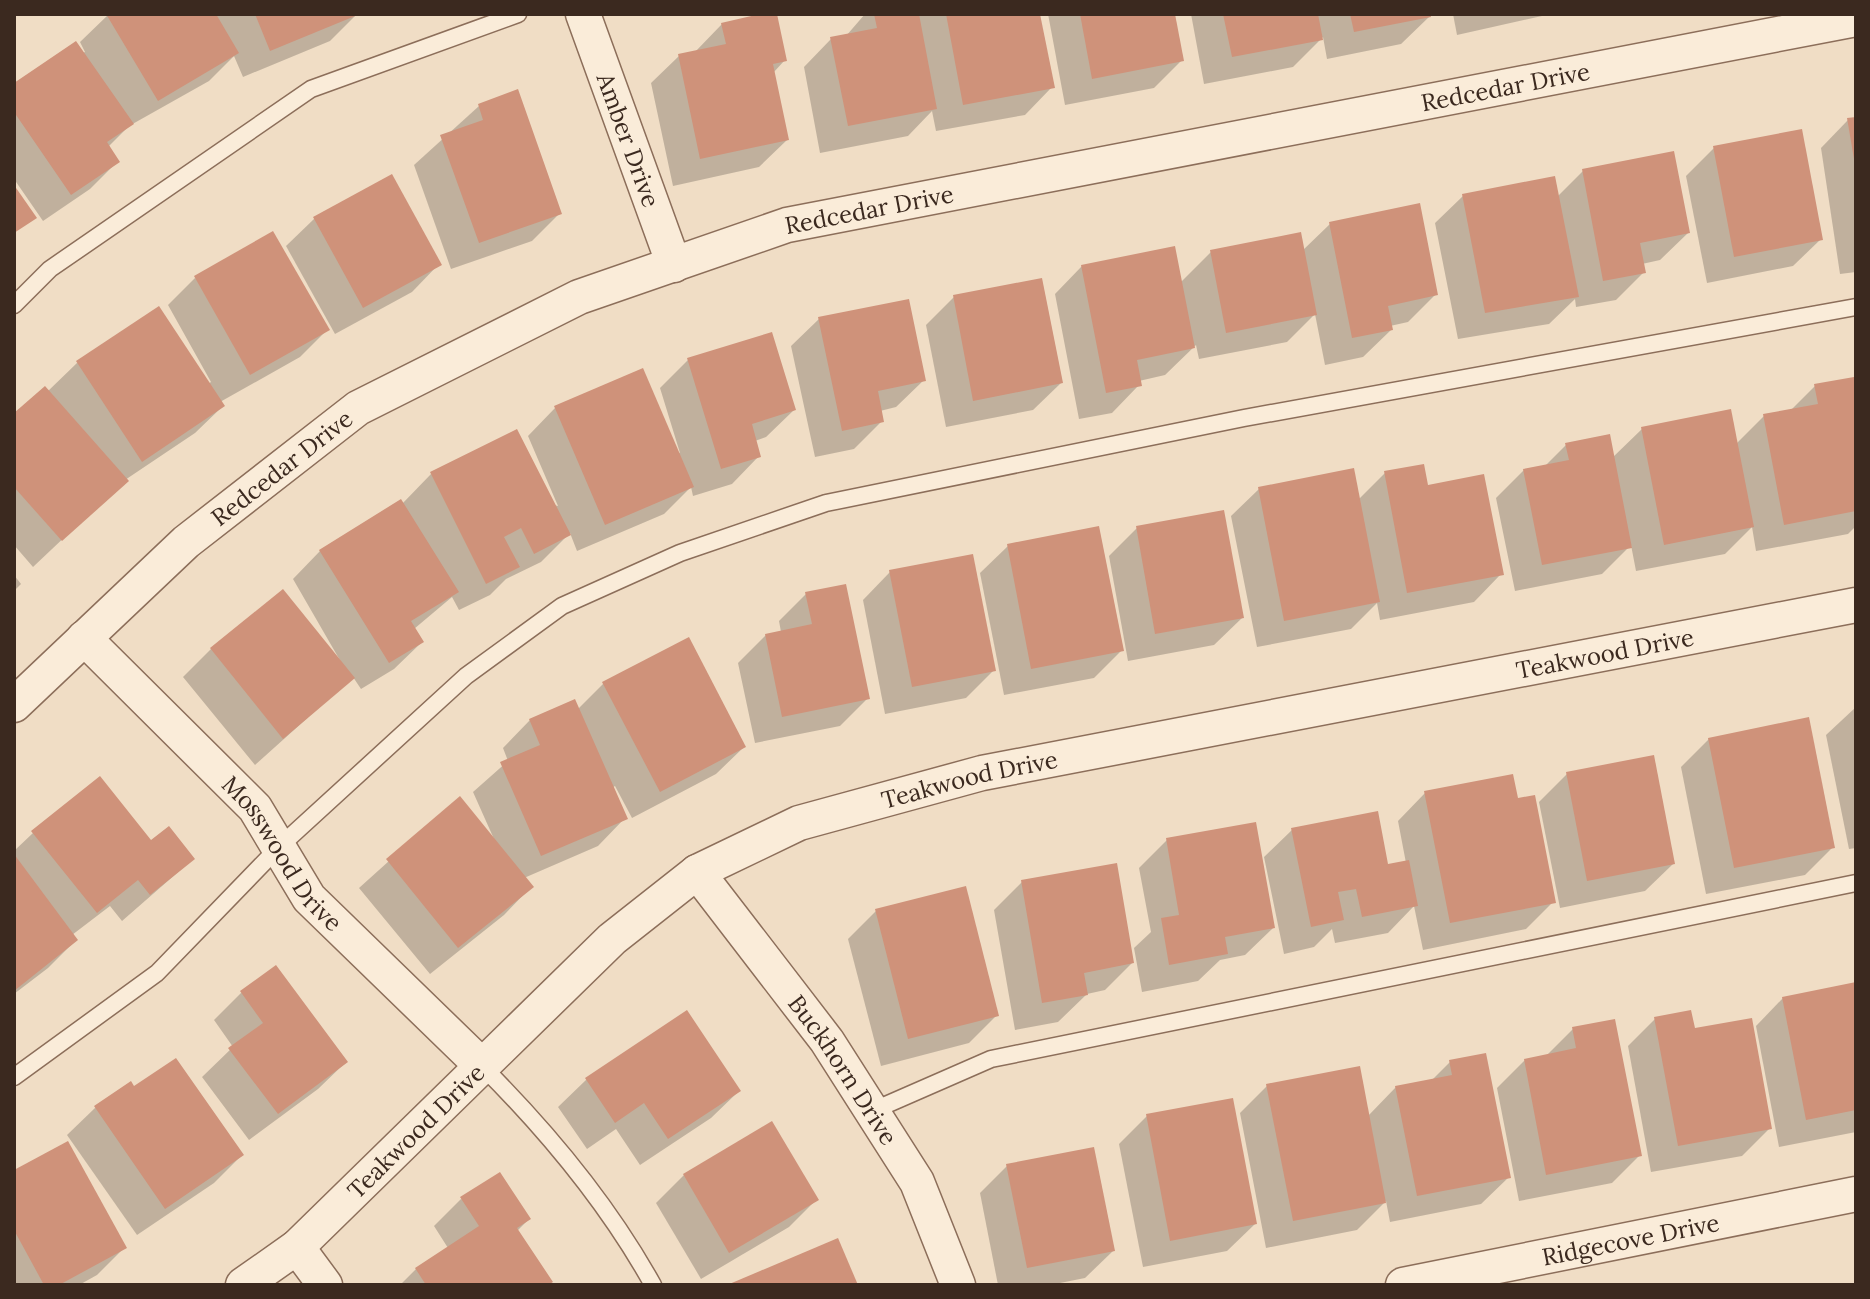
<svg xmlns="http://www.w3.org/2000/svg" width="1870" height="1299" font-family="Lora,serif">
<style>
.shadow{fill:#0003}
.building{fill:#cf927a}
.lines{fill:none;stroke-linecap:round;stroke-linejoin:round}
.lane-casing{stroke:#8c6e5a;stroke-width:19}
.street-casing{stroke:#8c6e5a;stroke-width:37}
.lane{stroke:#faecd9;stroke-width:16}
.street{stroke:#faecd9;stroke-width:34}
.labels{text-anchor:middle;dominant-baseline:central;stroke-width:7;stroke-linejoin:round;paint-order:stroke}
.street-label{font-size:24px;fill:#3b291f;stroke:#f7e8d5}
</style>
<rect width="100%" height="100%" fill="#f0ddc5"/>
<g class="shadow">
<polygon points="109,14 357,14 330,41 243,77 234,56 209,81 129,126 108,147 118,161 90,189 43,221 14,179 14,85 85,52 80,42"/>
<polygon points="770,14 775,14 785,60 773,73 787,140 759,167 673,186 651,83 679,56 694,53 722,24"/>
<polygon points="865,14 917,14 917,17 920,14 1038,14 1052,87 1025,115 936,131 932,111 908,136 820,153 804,67 831,39 846,36"/>
<polygon points="1048,14 1173,14 1182,60 1154,88 1065,105"/>
<polygon points="1191,14 1428,14 1429,17 1401,44 1327,59 1323,37 1293,67 1204,84"/>
<polygon points="1453,14 1551,14 1457,35"/>
<polygon points="479,106 560,213 532,241 451,269 414,165"/>
<polygon points="1856,119 1856,272 1840,274 1821,148 1848,120"/>
<polygon points="1714,148 1821,239 1793,266 1707,283 1686,176"/>
<polygon points="1583,171 1688,233 1660,260 1642,264 1644,272 1616,300 1576,307 1575,299 1549,324 1458,339 1435,223 1463,196 1557,197"/>
<polygon points="391,176 439,264 412,292 335,334 286,246 314,219"/>
<polygon points="1330,224 1435,295 1408,322 1390,326 1391,330 1363,357 1325,365 1315,314 1287,342 1199,359 1196,345 1165,375 1139,381 1139,385 1112,413 1079,419 1055,294 1082,266 1180,283 1211,252 1302,251"/>
<polygon points="195,278 327,330 300,357 220,402 223,406 195,433 125,480 33,567 14,545 14,416 47,392 77,363 159,309 208,384 211,382 168,305"/>
<polygon points="954,297 1061,383 1033,410 946,427 926,325"/>
<polygon points="819,319 924,380 896,407 880,411 882,421 854,449 815,457 791,346"/>
<polygon points="688,360 794,410 766,437 755,441 759,456 732,484 693,496 691,487 664,514 577,551 570,533 541,562 506,579 490,595 459,610 452,597 414,629 422,642 394,669 361,689 353,677 255,765 183,677 211,649 283,591 345,669 293,579 320,551 402,504 431,474 558,506 528,436 555,408 680,453 660,388"/>
<polygon points="1852,379 1856,401 1856,526 1848,534 1756,551 1752,527 1725,554 1636,571 1631,545 1602,574 1515,591 1496,498 1524,470 1545,466 1566,445 1612,458 1642,429 1736,444 1764,416 1790,411 1815,386"/>
<polygon points="1385,473 1426,487 1501,574 1474,602 1380,620 1377,603 1351,629 1257,647 1231,516 1259,489 1358,500"/>
<polygon points="1137,528 1242,618 1214,645 1128,661 1109,556"/>
<polygon points="1008,546 1122,650 1094,678 1004,695 980,573"/>
<polygon points="890,572 994,670 966,698 885,714 863,600"/>
<polygon points="14,575 21,584 14,591"/>
<polygon points="806,594 868,698 840,726 755,743 738,663 766,635 781,632 779,621"/>
<polygon points="604,683 744,747 716,774 632,818 615,786 612,788 625,818 598,846 524,878 531,887 504,915 430,974 359,888 459,798 494,839 473,792 508,761 503,748 530,720 578,709"/>
<polygon points="1856,707 1856,848 1849,849 1826,735"/>
<polygon points="1709,739 1833,847 1805,875 1706,894 1681,767"/>
<polygon points="1567,774 1673,864 1645,891 1560,908 1539,802"/>
<polygon points="1425,793 1516,800 1553,902 1526,929 1423,950 1414,906 1388,933 1335,943 1332,929 1314,947 1284,954 1264,857 1292,830 1387,867 1406,863 1398,821"/>
<polygon points="33,833 151,843 193,859 122,921 110,906 72,935 76,940 48,968 14,994 14,851"/>
<polygon points="1167,840 1273,928 1245,955 1220,960 1198,981 1142,992 1134,948 1151,932 1139,868"/>
<polygon points="1022,882 1132,963 1105,990 1087,994 1058,1022 1015,1030 994,910"/>
<polygon points="876,911 997,1015 969,1043 881,1066 848,939"/>
<polygon points="276,968 346,1062 318,1089 249,1140 202,1077 233,1047 214,1020 241,993"/>
<polygon points="1856,984 1856,1132 1779,1147 1756,1026 1783,998"/>
<polygon points="687,1013 739,1091 711,1118 640,1165 616,1129 587,1149 558,1107 586,1080"/>
<polygon points="1655,1019 1693,1030 1770,1128 1742,1156 1651,1172 1628,1046"/>
<polygon points="1573,1029 1640,1155 1612,1183 1519,1201 1497,1088 1525,1060 1546,1056"/>
<polygon points="1450,1062 1509,1177 1481,1204 1390,1222 1386,1201 1357,1230 1266,1248 1240,1113 1267,1086 1368,1116 1396,1087 1431,1081"/>
<polygon points="130,1084 242,1155 214,1183 137,1235 67,1135 95,1108"/>
<polygon points="1147,1116 1255,1224 1227,1251 1143,1267 1119,1144"/>
<polygon points="1007,1166 1113,1251 1085,1278 1050,1285 998,1285 980,1193"/>
<polygon points="14,1172 124,1248 97,1275 79,1285 14,1285"/>
<polygon points="684,1175 816,1200 789,1227 701,1279 656,1203"/>
<polygon points="461,1199 529,1219 517,1231 547,1285 400,1285 416,1269 448,1248 434,1226"/>
</g>
<g class="building">
<polygon points="106,14 216,14 239,53 158,101"/>
<polygon points="255,14 360,14 270,51"/>
<polygon points="760,14 777,14 787,61 773,64 789,140 700,159 678,54 726,44 721,23"/>
<polygon points="874,14 919,14 937,109 848,126 830,37 877,28"/>
<polygon points="946,14 1040,14 1055,88 963,105"/>
<polygon points="1080,14 1175,14 1184,61 1092,79"/>
<polygon points="1223,14 1318,14 1323,40 1232,57"/>
<polygon points="1350,14 1430,14 1431,17 1354,32"/>
<polygon points="76,41 134,124 107,142 120,162 71,195 14,112 14,83"/>
<polygon points="518,89 562,214 479,243 440,135 483,120 478,104"/>
<polygon points="1856,117 1856,159 1854,159 1847,118"/>
<polygon points="1802,129 1823,240 1734,257 1713,146"/>
<polygon points="1674,151 1690,233 1640,243 1646,273 1603,281 1582,169"/>
<polygon points="392,174 442,265 363,308 313,217"/>
<polygon points="1555,176 1579,297 1485,313 1462,194"/>
<polygon points="14,185 37,218 14,233"/>
<polygon points="1420,203 1438,295 1388,306 1393,330 1352,338 1329,222"/>
<polygon points="273,231 330,330 250,375 194,276"/>
<polygon points="1301,232 1317,315 1226,333 1210,250"/>
<polygon points="1175,246 1195,348 1137,360 1142,386 1106,393 1081,265"/>
<polygon points="1042,278 1063,383 973,401 953,295"/>
<polygon points="909,299 926,381 878,391 884,422 842,431 818,317"/>
<polygon points="159,306 225,406 142,462 76,361"/>
<polygon points="772,332 796,410 752,424 761,457 721,469 687,358"/>
<polygon points="643,368 694,487 605,525 554,406"/>
<polygon points="1854,377 1856,511 1784,525 1763,414 1818,404 1814,384"/>
<polygon points="45,386 129,481 62,541 14,487 14,413"/>
<polygon points="1731,409 1754,527 1664,545 1641,427"/>
<polygon points="517,429 571,535 534,554 521,528 504,537 520,567 486,584 430,472"/>
<polygon points="1610,434 1632,548 1542,565 1523,469 1569,460 1565,443"/>
<polygon points="1424,464 1428,485 1484,474 1504,575 1407,593 1384,471"/>
<polygon points="1354,468 1380,602 1284,621 1258,487"/>
<polygon points="401,499 459,592 411,621 424,642 389,663 319,550"/>
<polygon points="1224,510 1244,618 1155,634 1136,526"/>
<polygon points="1099,526 1124,651 1031,669 1007,544"/>
<polygon points="973,554 996,671 912,687 889,570"/>
<polygon points="846,584 870,699 782,717 765,634 812,624 805,592"/>
<polygon points="283,589 355,678 283,739 210,648"/>
<polygon points="689,637 746,747 660,792 602,682"/>
<polygon points="575,699 628,819 541,856 500,762 540,745 529,719"/>
<polygon points="1809,717 1835,848 1734,868 1708,738"/>
<polygon points="1654,755 1675,864 1587,881 1566,772"/>
<polygon points="1513,774 1518,798 1535,795 1556,903 1450,923 1424,791"/>
<polygon points="100,776 151,840 169,826 195,859 150,895 138,880 97,913 31,831"/>
<polygon points="460,796 534,887 458,948 386,859"/>
<polygon points="1378,811 1388,864 1409,860 1418,906 1362,917 1356,889 1338,892 1344,920 1311,927 1291,828"/>
<polygon points="1256,822 1275,928 1225,937 1228,954 1169,965 1161,918 1179,915 1166,838"/>
<polygon points="14,854 78,940 14,991"/>
<polygon points="1117,863 1134,963 1084,973 1088,995 1042,1003 1021,880"/>
<polygon points="966,886 999,1016 908,1039 875,909"/>
<polygon points="276,965 348,1062 278,1114 228,1048 263,1023 240,991"/>
<polygon points="1856,982 1856,1110 1806,1120 1782,997"/>
<polygon points="687,1010 741,1091 668,1139 644,1103 615,1123 585,1078"/>
<polygon points="1691,1010 1695,1028 1752,1018 1772,1129 1678,1146 1654,1017"/>
<polygon points="1615,1019 1642,1156 1546,1175 1524,1059 1576,1048 1572,1027"/>
<polygon points="1486,1053 1511,1178 1417,1196 1395,1086 1452,1075 1449,1060"/>
<polygon points="176,1058 244,1155 165,1209 94,1106 131,1081 134,1086"/>
<polygon points="1360,1066 1386,1203 1293,1221 1266,1084"/>
<polygon points="1233,1098 1257,1224 1170,1241 1146,1114"/>
<polygon points="772,1121 819,1200 729,1253 683,1174"/>
<polygon points="68,1141 127,1248 59,1285 44,1285 14,1230 14,1170"/>
<polygon points="1094,1147 1115,1251 1027,1268 1006,1164"/>
<polygon points="500,1172 531,1219 517,1228 553,1282 548,1285 426,1285 415,1268 479,1226 460,1197"/>
<polygon points="838,1238 858,1285 727,1285"/>
</g>
<g class="lines">
<defs>
<g id="lane">
<polyline points="14,305 50,269 311,89 518,14"/>
<path d="M483,1067C548,1132 608,1204 653,1285"/>
<polyline points="14,1077 157,973 279,847 466,676 562,606 680,553 826,503 1244,418 1856,307"/>
<polyline points="872,1111 991,1059 1856,883"/>
</g>
<g id="street">
<path id="s1" d="M583,14L674,265"/>
<path id="s2" d="M84,638L255,808L309,898L483,1067"/>
<path id="s3" d="M14,705L186,542L358,408L579,297L787,225L1856,19"/>
<path id="s4" d="M697,872L827,1041L917,1182L958,1285"/>
<polyline points="297,1247 325,1285"/>
<path id="s5" d="M243,1285L297,1247L612,939L697,872L799,823L982,773L1856,605"/>
<path id="s6" d="M1403,1285L1856,1194"/>
</g>
</defs>
<use href="#lane" class="lane-casing"/>
<use href="#street" class="street-casing"/>
<use href="#lane" class="lane"/>
<use href="#street" class="street"/>
</g>
<g class="labels">
<g class="street-label">
<text stroke="none"><textPath href="#s3" startOffset="1654">Redcedar Drive</textPath></text>
<text stroke="none"><textPath href="#s1" startOffset="134">Amber Drive</textPath></text>
<text stroke="none"><textPath href="#s3" startOffset="1006">Redcedar Drive</textPath></text>
<text stroke="none"><textPath href="#s3" startOffset="358">Redcedar Drive</textPath></text>
<text stroke="none"><textPath href="#s5" startOffset="1552">Teakwood Drive</textPath></text>
<text stroke="none"><textPath href="#s5" startOffset="904">Teakwood Drive</textPath></text>
<text stroke="none"><textPath href="#s2" startOffset="294">Mosswood Drive</textPath></text>
<text stroke="none"><textPath href="#s4" startOffset="246">Buckhorn Drive</textPath></text>
<text stroke="none"><textPath href="#s5" startOffset="232">Teakwood Drive</textPath></text>
<text stroke="none"><textPath href="#s6" startOffset="232">Ridgecove Drive</textPath></text>
</g>
</g>
<rect width="1870" height="1299" fill="none" stroke="#3b291f" stroke-width="32"/>
</svg>
